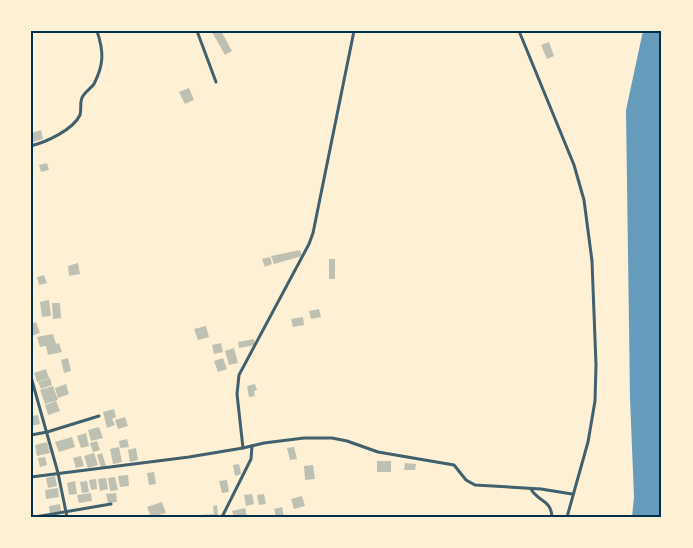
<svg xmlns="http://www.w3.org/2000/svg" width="693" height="548" font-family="'Alegreya Sans',sans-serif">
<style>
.water{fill:#669bbc}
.building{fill:#bec0b2}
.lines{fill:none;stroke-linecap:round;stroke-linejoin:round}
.minor{stroke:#3f606c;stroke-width:3}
.neatline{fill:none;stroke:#003049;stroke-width:2}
</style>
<rect width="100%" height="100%" fill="#fdf0d5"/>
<polygon class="water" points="643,31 662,31 662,517 632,517 634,497 630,398 626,110"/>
<g class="building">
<polygon points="214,31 221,31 232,51 225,55 212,32"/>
<polygon points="549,42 554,56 547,59 541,45"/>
<polygon points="189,88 194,100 185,104 179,92"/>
<polygon points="41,130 43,139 33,142 31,133"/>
<polygon points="47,163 49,170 41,172 39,165"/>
<polygon points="300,250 302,256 274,264 271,256"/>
<polygon points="270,257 272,264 265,267 262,259"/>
<rect x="329" y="259" width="6" height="20"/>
<polygon points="78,263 80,274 69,276 68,266"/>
<polygon points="44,275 47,283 39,285 37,277"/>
<polygon points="49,300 51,316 42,317 40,302"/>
<polygon points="52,303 60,303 61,318 53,319"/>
<polygon points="319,309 321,317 311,319 309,311"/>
<polygon points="303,317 304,325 293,327 291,319"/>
<polygon points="36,322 40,333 31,336 31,324"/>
<polygon points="206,326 209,337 198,340 194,329"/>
<polygon points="53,334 56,344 59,343 62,352 48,355 46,346 40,347 37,337"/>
<polygon points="254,339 255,345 239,348 238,342"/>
<polygon points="221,343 223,352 214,354 212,345"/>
<polygon points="234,348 238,363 229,365 225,351"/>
<polygon points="68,358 71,371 64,373 61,360"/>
<polygon points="223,358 227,369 218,372 214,361"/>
<polygon points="46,369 49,378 37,382 34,373"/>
<polygon points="50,378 52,385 41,389 38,382"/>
<polygon points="66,384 69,394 58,398 55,388"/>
<polygon points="255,384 257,390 254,391 255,396 249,397 247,386"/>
<polygon points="53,386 58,400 45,404 40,390"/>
<polygon points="56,401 60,411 48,415 45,405"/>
<polygon points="114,409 116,417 112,419 115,425 107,428 103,412"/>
<polygon points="38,415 40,424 31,426 31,416"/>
<polygon points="125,417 128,426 118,429 115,420"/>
<polygon points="99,427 103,438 91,441 88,430"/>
<polygon points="86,433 89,446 81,448 77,436"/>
<polygon points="72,437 75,447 59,452 55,442"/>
<polygon points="127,439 129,447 120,448 119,441"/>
<polygon points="97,441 100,450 93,452 90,443"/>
<polygon points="47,442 50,453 37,456 35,445"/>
<polygon points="119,447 122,462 113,464 110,449"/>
<polygon points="294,447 297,459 290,460 287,448"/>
<polygon points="136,448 138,460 130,462 128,450"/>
<polygon points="94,453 98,465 88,468 84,456"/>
<polygon points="102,453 106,466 101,467 97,455"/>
<polygon points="81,456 84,466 76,468 73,458"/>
<polygon points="45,457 47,465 40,467 38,458"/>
<rect x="377" y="461" width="14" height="11"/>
<polygon points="405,463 416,464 415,470 404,470"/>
<polygon points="239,464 241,474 235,476 233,465"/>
<polygon points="313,465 315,479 305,480 304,466"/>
<polygon points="154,472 156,484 149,485 147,473"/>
<polygon points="128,475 129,486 120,487 118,476"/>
<polygon points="55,476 57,486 48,488 46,478"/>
<polygon points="115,477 118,490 110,491 108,478"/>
<polygon points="106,478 108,489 100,491 98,479"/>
<polygon points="96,479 97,489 91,490 89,480"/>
<polygon points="227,480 229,492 222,493 219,481"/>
<polygon points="75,481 77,494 69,495 67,483"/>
<polygon points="87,481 89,492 82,493 80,482"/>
<polygon points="58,488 59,497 46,499 45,490"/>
<polygon points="91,493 92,501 79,503 77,495"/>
<polygon points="116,493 117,502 108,503 106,494"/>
<polygon points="252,494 254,504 246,506 244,495"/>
<polygon points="264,494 266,504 259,505 257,495"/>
<polygon points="302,496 305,506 294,509 291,499"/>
<polygon points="162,502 166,513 151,517 147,507"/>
<polygon points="60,504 61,511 50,513 49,506"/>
<polygon points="217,505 218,517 202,517 202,515 214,514 213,506"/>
<polygon points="282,507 284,517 276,517 274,509"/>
<polygon points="245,508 247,517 234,517 232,511"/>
</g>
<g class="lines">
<g class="minor">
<polyline points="197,31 216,82"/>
<polyline points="519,31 574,165 584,200 592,261 596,365 595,401 588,442 567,517"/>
<path d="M31,146C46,142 73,130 80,115C82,108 79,101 83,96C86,91 91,88 94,84C104,64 104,52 97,31"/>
<polyline points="31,377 58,473 67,517"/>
<polyline points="31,435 47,432 99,416"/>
<polyline points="243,448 237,394 239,375 309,244 313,233 354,31"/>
<polyline points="31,477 189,457 243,448 264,443 304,438 332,438 347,441 378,452 454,465 466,480 475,485 541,489 572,494"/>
<path d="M531,489C538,502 551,499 552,517"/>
<polyline points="35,517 111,504"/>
<polyline points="222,517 251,459 252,446"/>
</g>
</g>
<rect width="693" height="548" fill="none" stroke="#fdf0d5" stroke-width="65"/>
<rect x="32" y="32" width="628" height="484" class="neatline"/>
</svg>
